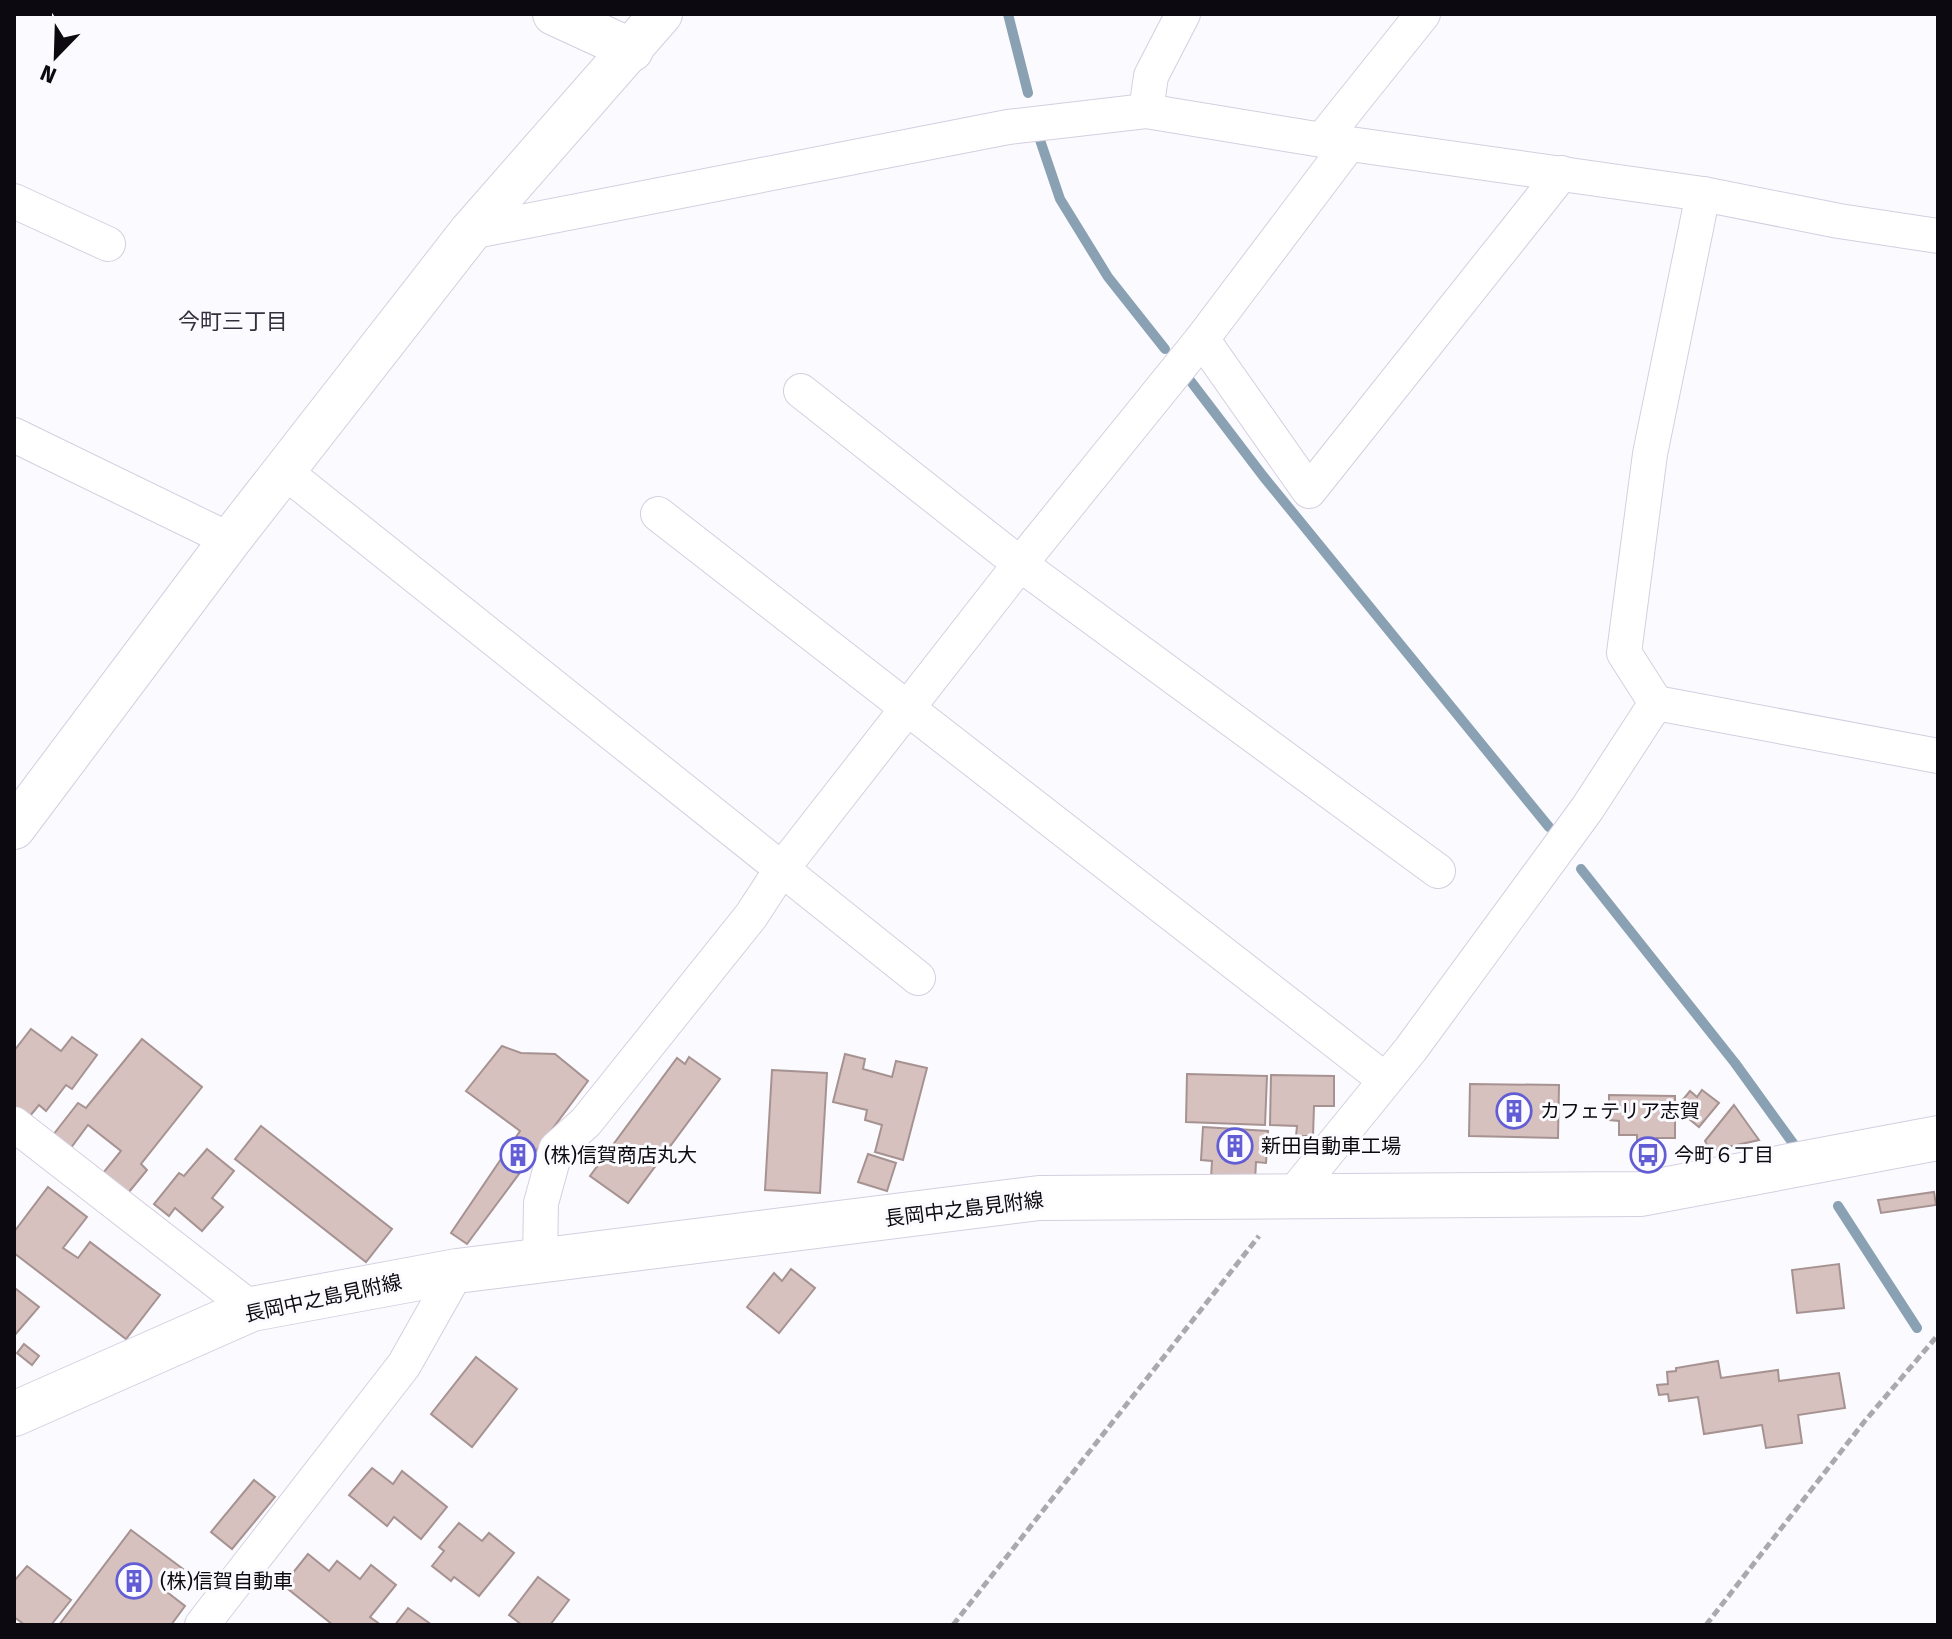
<svg xmlns="http://www.w3.org/2000/svg" width="1952" height="1639" font-family="'Fira Sans','Noto Sans JP',sans-serif">
<style>
.lines{fill:none;stroke-linecap:round;stroke-linejoin:round}
.stream{stroke:#89a1b2;stroke-width:10}
.building{fill:#d6c1bf;stroke:#a69291;stroke-width:2}
.minor-casing{stroke:#d4cfe0;stroke-width:36}
.tertiary-casing{stroke:#d4cfe0;stroke-width:44}
.secondary-casing{stroke:#d4cfe0;stroke-width:46}
.path{stroke:#aaa9ae;stroke-width:5;stroke-dasharray:8 4;stroke-linecap:butt}
.minor{stroke:#fff;stroke-width:34}
.tertiary{stroke:#fff;stroke-width:42}
.secondary{stroke:#fff;stroke-width:44}
.labels{text-anchor:middle;dominant-baseline:central;stroke-width:6;stroke-linejoin:round;paint-order:stroke}
.poi-label{font-size:20px;fill:#0c0a10;stroke:#fbfafe;text-anchor:start}
.street-label{font-size:20px;fill:#0c0a10;stroke:#fbfafe}
.neighbourhood-label{font-size:22px;fill:#332f3d;stroke:#fbfafe}
</style>
<rect width="100%" height="100%" fill="#fbfafe"/>
<g class="lines">
<g class="stream">
<polyline points="1008,14 1028,93"/>
<polyline points="1040,140 1060,199 1108,277 1165,349"/>
<polyline points="1189,379 1263,476 1549,827"/>
<polyline points="1581,869 1735,1063 1795,1146"/>
<polyline points="1838,1206 1917,1328"/>
</g>
</g>
<g class="building">
<polygon points="31,1029 61,1051 72,1037 97,1055 72,1089 66,1085 46,1111 39,1105 30,1116 14,1108 14,1051"/>
<polygon points="142,1039 202,1087 141,1164 147,1170 124,1198 99,1178 121,1151 88,1125 70,1149 53,1135 78,1103 86,1108"/>
<polygon points="502,1046 521,1053 555,1054 588,1081 467,1244 451,1233 520,1131 466,1091"/>
<polygon points="845,1054 865,1059 863,1069 892,1077 896,1061 927,1068 903,1160 875,1152 882,1125 865,1120 867,1110 833,1102"/>
<polygon points="689,1057 720,1079 628,1203 590,1176 677,1058 685,1064"/>
<polygon points="772,1070 827,1073 820,1193 765,1190"/>
<polygon points="1187,1074 1267,1076 1265,1125 1186,1122"/>
<polygon points="1271,1075 1334,1076 1334,1106 1314,1106 1313,1136 1296,1136 1297,1126 1270,1125"/>
<polygon points="1470,1084 1559,1085 1558,1138 1469,1136"/>
<polygon points="1702,1090 1719,1103 1699,1127 1684,1115 1689,1110 1680,1103 1690,1091 1697,1097"/>
<polygon points="1609,1095 1675,1096 1675,1138 1657,1138 1657,1144 1637,1144 1637,1135 1619,1135 1619,1121 1609,1120"/>
<polygon points="1734,1105 1759,1140 1710,1151 1705,1141"/>
<polygon points="261,1126 392,1229 366,1262 235,1159"/>
<polygon points="1203,1127 1268,1131 1266,1163 1256,1162 1255,1181 1211,1178 1212,1161 1201,1160"/>
<polygon points="207,1149 234,1171 212,1198 223,1207 202,1231 175,1208 169,1216 154,1204 179,1173 184,1176"/>
<polygon points="868,1154 896,1163 887,1191 858,1182"/>
<polygon points="48,1187 87,1217 63,1248 78,1258 90,1242 160,1295 126,1339 14,1253 14,1232"/>
<polygon points="1934,1192 1936,1205 1881,1213 1878,1200"/>
<polygon points="1839,1264 1844,1308 1797,1313 1792,1270"/>
<polygon points="791,1269 815,1288 779,1333 747,1307 774,1273 782,1281"/>
<polygon points="16,1289 39,1307 14,1336 14,1292"/>
<polygon points="24,1344 39,1356 32,1365 17,1353"/>
<polygon points="476,1357 517,1389 472,1447 431,1414"/>
<polygon points="1718,1361 1721,1378 1778,1370 1779,1381 1839,1373 1845,1408 1798,1415 1802,1443 1766,1448 1762,1425 1704,1434 1698,1397 1669,1401 1668,1394 1659,1395 1657,1385 1668,1384 1667,1372 1676,1371 1676,1368"/>
<polygon points="372,1468 393,1484 402,1471 447,1507 421,1539 394,1517 387,1526 349,1495"/>
<polygon points="254,1480 275,1497 232,1549 211,1532"/>
<polygon points="459,1523 482,1541 489,1533 514,1553 479,1596 454,1577 451,1581 432,1566 444,1551 439,1547"/>
<polygon points="131,1530 183,1569 167,1592 185,1606 171,1625 59,1625"/>
<polygon points="308,1554 329,1571 337,1561 360,1579 371,1565 396,1585 370,1617 381,1625 333,1625 283,1585"/>
<polygon points="27,1566 71,1600 51,1625 25,1625 14,1617 14,1581"/>
<polygon points="538,1577 569,1600 550,1625 522,1625 509,1615"/>
<polygon points="408,1608 432,1625 395,1625"/>
</g>
<g class="lines">
<defs>
<g id="minor">
<polyline points="1146,111 1151,76 1183,14"/>
<polyline points="1322,140 1423,14"/>
<polyline points="1703,194 1650,454 1624,653 1656,703 1938,756"/>
<polyline points="14,201 108,244"/>
<polyline points="470,232 1008,127 1146,111 1322,140 1703,194 1839,221 1938,236"/>
<polyline points="1202,339 1309,491 1562,173"/>
<polyline points="801,391 1020,564 1438,871"/>
<polyline points="14,435 230,540"/>
<polyline points="284,471 918,978"/>
<polyline points="658,514 1384,1079"/>
<polyline points="14,1124 252,1309"/>
<polyline points="1290,1198 1411,1049 1587,809 1656,703"/>
<polyline points="540,1261 541,1203 556,1149 586,1122 751,916 781,870 1020,564 1202,339 1349,144"/>
<polyline points="202,1625 404,1365 457,1271"/>
</g>
<g id="tertiary">
<polyline points="554,14 632,50"/>
<polyline points="14,828 230,540 470,232 661,14"/>
</g>
<polyline id="secondary" points="14,1414 252,1309 457,1271 1039,1198 1641,1194 1938,1138"/>
</defs>
<use href="#minor" class="minor-casing"/>
<use href="#tertiary" class="tertiary-casing"/>
<use href="#secondary" class="secondary-casing"/>
<g class="path">
<polyline points="953,1625 1259,1236"/>
<polyline points="1706,1625 1864,1422 1938,1335"/>
</g>
<use href="#minor" class="minor"/>
<use href="#tertiary" class="tertiary"/>
<use href="#secondary" class="secondary"/>
</g>
<defs>
<symbol id="building-ring" viewBox="-11 -11 22 22"><circle r="9.5" fill="#fbfafe" stroke="#625dd5" stroke-width="1.5"/><path d="M-4-6H4V6H1V3H-1V6H-4ZM-2.5-4.3h1.7v1.8h-1.7ZM.8-4.3h1.7v1.8H.8ZM-2.5-1h1.7V.8h-1.7ZM.8-1h1.7V.8H.8Z" fill="#625dd5"/></symbol>
<symbol id="bus-ring" viewBox="-11 -11 22 22"><circle r="9.5" fill="#fbfafe" stroke="#625dd5" stroke-width="1.5"/><path d="M-5-6H5V4H4V6H2V4H-2V6H-4V4H-5ZM-3.5-4V0h7V-4ZM-3.5 1.2v1.5H-2V1.2ZM2 1.2v1.5H3.5V1.2Z" fill="#625dd5"/></symbol>
</defs>
<g fill-rule="evenodd">
<use href="#building-ring" x="1494" y="1091" width="40" height="40"/>
<use href="#building-ring" x="1215" y="1126" width="40" height="40"/>
<use href="#building-ring" x="498" y="1135" width="40" height="40"/>
<use href="#bus-ring" x="1628" y="1135" width="40" height="40"/>
<use href="#building-ring" x="114" y="1561" width="40" height="40"/>
</g>
<g class="labels">
<g class="poi-label">
<text x="1540" y="1111">カフェテリア志賀</text>
<text x="1261" y="1146">新田自動車工場</text>
<text x="544" y="1155">(株)信賀商店丸大</text>
<text x="1674" y="1155">今町６丁目</text>
<text x="160" y="1581">(株)信賀自動車</text>
</g>
<g class="street-label">
<text transform="translate(964 1209) rotate(-7)">長岡中之島見附線</text>
<text transform="translate(323 1298) rotate(-12)">長岡中之島見附線</text>
</g>
<g class="neighbourhood-label">
<text x="233" y="321">今町三丁目</text>
</g>
</g>
<rect width="1952" height="1639" fill="none" stroke="#0c0a10" stroke-width="32"/>
<g transform="translate(56 56) rotate(203)" stroke="#fbfafe" stroke-width="6" paint-order="stroke">
<path d="M0-6L14 30L0 20L-14 30Z" fill="#0c0a10"/>
<text y="-12" font-size="22" font-weight="bold" text-anchor="middle" fill="#0c0a10">N</text>
</g>
</svg>
